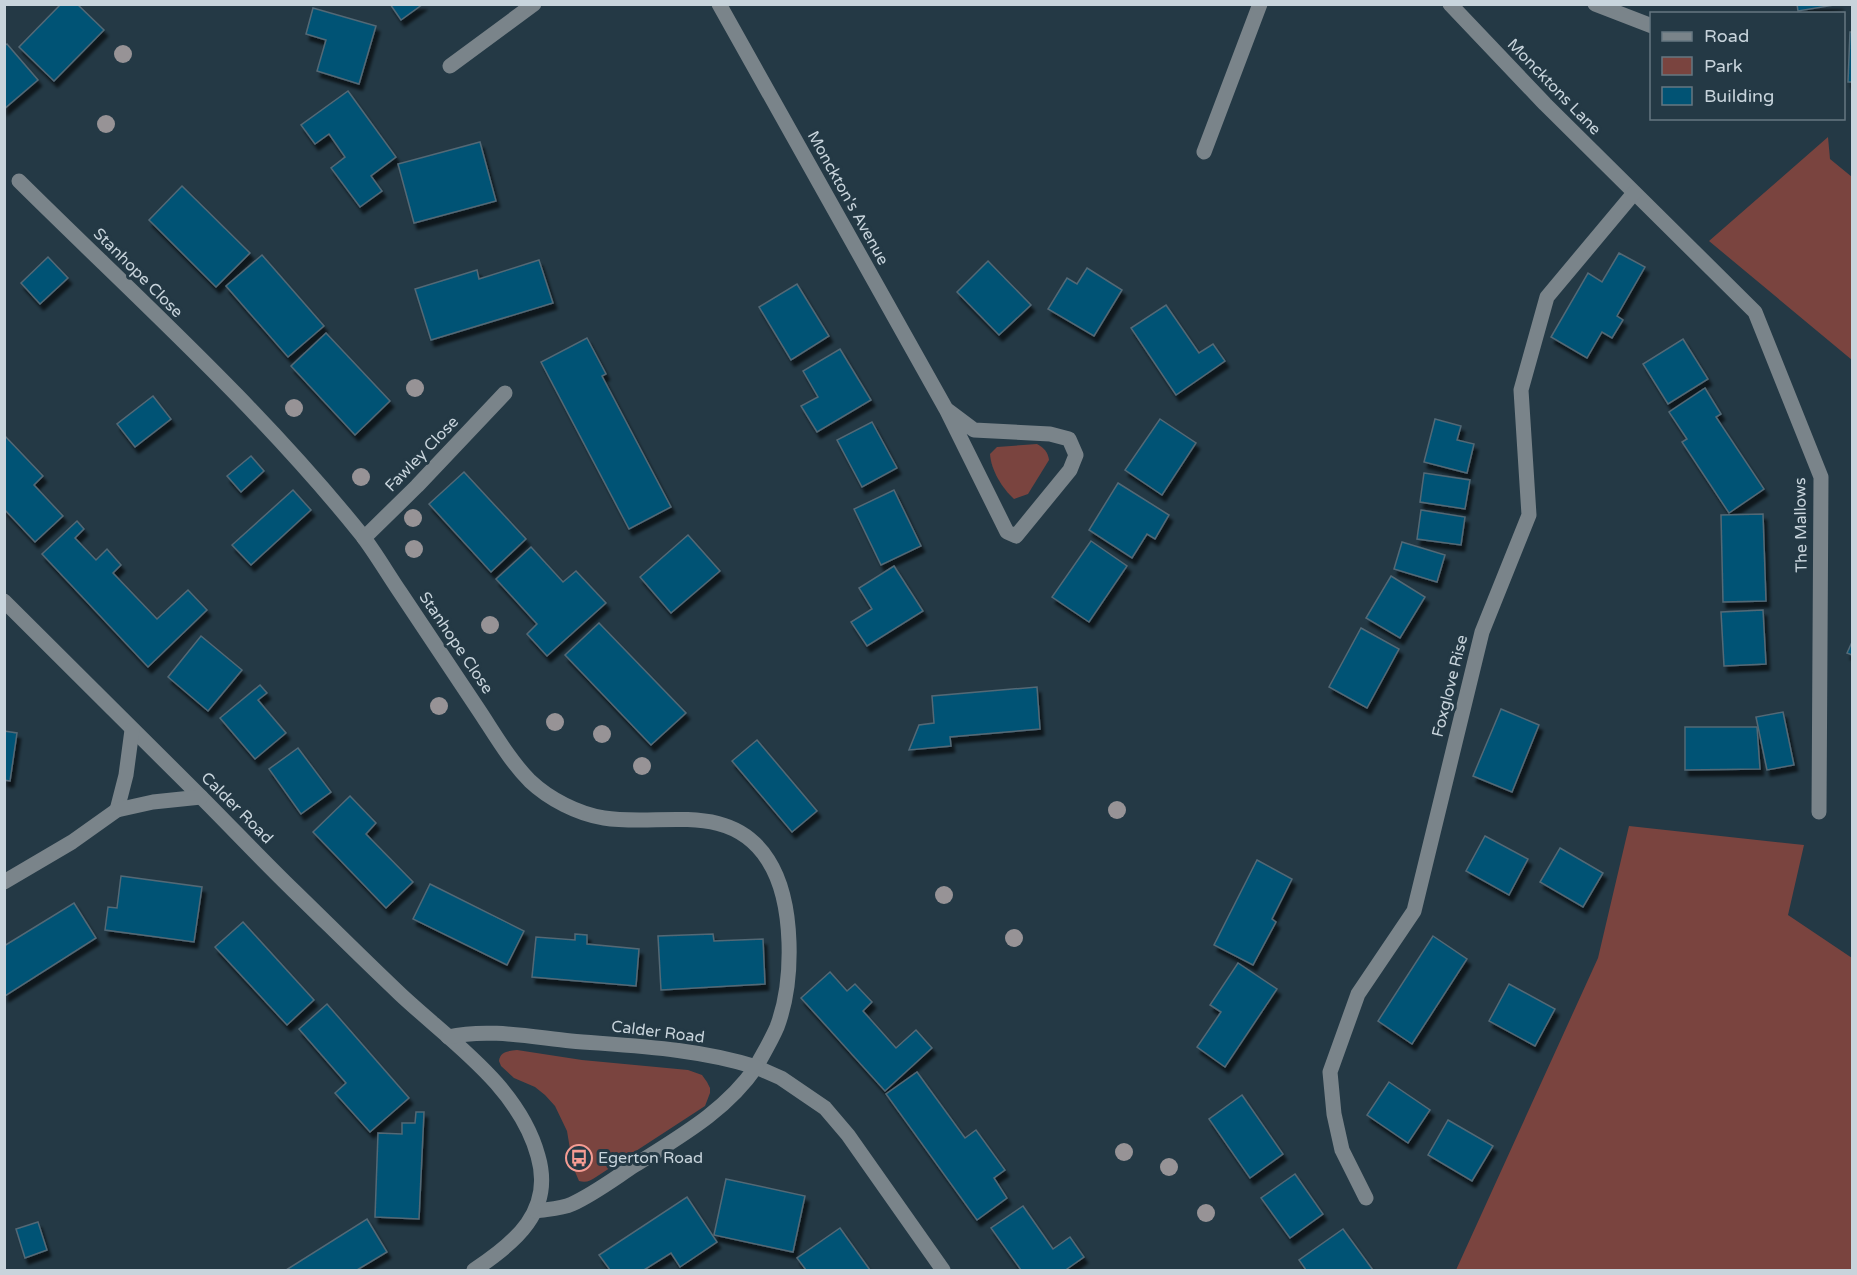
<svg xmlns="http://www.w3.org/2000/svg" width="1857" height="1275" font-family="'Varela Round',sans-serif">
<style>
.green{fill:#7a443f}
.building{fill:#015374;stroke:#536976;stroke-width:1.5;filter:url(#shadow)}
.lines{fill:none;stroke-linecap:round;stroke-linejoin:round}
.minor{stroke:#7a848a;stroke-width:15}
.tree{fill:#979396}
.labels{text-anchor:middle;dominant-baseline:central;stroke-width:6;stroke-linejoin:round;paint-order:stroke}
.street-label{font-size:16px;fill:#c8d4dc;stroke:#243945}
.poi-label{font-size:16px;fill:#c8d4dc;stroke:#243945;text-anchor:start}
</style>
<defs>
<filter id="shadow"><feDropShadow dx="3.5" dy="6" stdDeviation="1.5" flood-color="#0009"/></filter>
</defs>
<rect width="100%" height="100%" fill="#243945"/>
<g class="green">
<polygon points="1828,137 1830,159 1852,177 1852,360 1709,241"/>
<path d="M1037,444C1044,448 1048,452 1049,460L1028,494L1014,499C1002,488 991,470 990,454L997,447Z"/>
<polygon points="1629,826 1804,845 1788,915 1852,958 1852,1270 1456,1270 1598,958"/>
<path d="M517,1050L582,1060L688,1070L702,1075L707,1082L710,1088V1093L705,1106L596,1177C590,1181 586,1183 579,1181L573,1167L567,1131L555,1106L545,1095L535,1087L514,1078L501,1066L499,1061C500,1051 509,1051 517,1050Z"/>
</g>
<g class="building">
<polygon points="61,4 77,4 104,30 54,81 19,47"/>
<polygon points="390,4 423,4 401,20"/>
<polygon points="1797,4 1840,4 1798,11"/>
<polygon points="313,8 376,26 359,84 317,71 326,40 306,34"/>
<polygon points="1850,32 1852,32 1852,82 1848,82"/>
<polygon points="7,44 38,80 4,109 4,46"/>
<polygon points="348,91 396,157 371,176 382,191 360,207 331,168 345,157 329,134 315,144 301,125"/>
<polygon points="480,142 496,201 414,223 398,164"/>
<polygon points="182,186 250,253 216,287 149,220"/>
<polygon points="1619,253 1645,267 1617,316 1623,320 1612,338 1602,332 1587,358 1551,337 1588,273 1602,282"/>
<polygon points="262,255 324,326 288,357 226,286"/>
<polygon points="48,257 68,278 40,304 21,283"/>
<polygon points="539,260 553,303 431,340 415,289 477,270 479,279"/>
<polygon points="988,261 1031,305 999,335 957,292"/>
<polygon points="1087,268 1122,290 1094,336 1048,309 1067,278 1077,284"/>
<polygon points="797,284 829,336 791,360 759,307"/>
<polygon points="1166,305 1199,353 1213,344 1225,361 1176,395 1131,328"/>
<polygon points="326,333 390,401 355,435 291,366"/>
<polygon points="587,338 606,374 602,376 671,507 629,529 541,362"/>
<polygon points="1683,339 1708,379 1668,404 1643,364"/>
<polygon points="840,349 871,400 817,432 801,406 818,397 803,371"/>
<polygon points="1705,388 1721,414 1716,417 1764,489 1729,513 1682,442 1687,439 1669,412"/>
<polygon points="153,396 171,419 135,447 117,424"/>
<polygon points="1160,419 1196,443 1162,495 1125,470"/>
<polygon points="1435,419 1461,426 1457,440 1474,444 1467,473 1424,462"/>
<polygon points="872,422 897,468 862,487 837,440"/>
<polygon points="4,435 43,476 34,485 63,516 35,542 4,509"/>
<polygon points="251,456 264,471 241,492 227,476"/>
<polygon points="464,472 526,539 491,572 429,504"/>
<polygon points="1424,473 1470,480 1465,509 1420,502"/>
<polygon points="1118,483 1169,515 1155,539 1147,534 1132,558 1089,530"/>
<polygon points="293,490 311,510 251,565 232,545"/>
<polygon points="894,490 921,546 881,565 854,509"/>
<polygon points="1421,510 1465,517 1461,545 1417,539"/>
<polygon points="1763,514 1766,601 1723,602 1721,515"/>
<polygon points="77,521 84,529 75,538 96,560 107,549 121,565 113,573 157,619 188,590 207,610 148,667 42,554"/>
<polygon points="688,535 720,571 671,613 640,577"/>
<polygon points="1091,541 1127,566 1089,622 1052,597"/>
<polygon points="1402,542 1445,555 1437,582 1394,569"/>
<polygon points="531,547 563,582 576,571 606,603 547,656 527,634 537,624 496,579"/>
<polygon points="894,566 923,611 867,646 851,622 872,609 859,588"/>
<polygon points="1391,576 1425,597 1400,638 1366,618"/>
<polygon points="1763,610 1766,664 1724,666 1721,612"/>
<polygon points="599,623 686,713 651,745 565,655"/>
<polygon points="1361,628 1399,649 1367,708 1329,687"/>
<polygon points="201,636 242,670 208,711 168,677"/>
<polygon points="1852,642 1852,655 1847,653"/>
<polygon points="260,685 267,693 258,700 286,733 255,759 220,718"/>
<polygon points="1037,687 1040,729 950,737 951,746 909,750 919,725 934,723 932,696"/>
<polygon points="1501,709 1539,725 1512,792 1473,776"/>
<polygon points="1783,712 1794,765 1767,770 1756,717"/>
<polygon points="1685,727 1757,727 1760,769 1685,770"/>
<polygon points="4,731 17,733 10,781 4,780"/>
<polygon points="757,740 817,811 792,832 732,761"/>
<polygon points="298,748 331,792 301,814 269,769"/>
<polygon points="350,796 376,823 366,834 413,882 386,908 313,832"/>
<polygon points="1485,836 1528,859 1509,895 1466,871"/>
<polygon points="1560,848 1603,873 1583,907 1540,882"/>
<polygon points="1257,860 1292,879 1272,919 1276,922 1253,965 1214,945"/>
<polygon points="121,876 202,887 194,942 105,930 108,907 117,908"/>
<polygon points="430,884 524,931 507,965 413,919"/>
<polygon points="74,903 96,938 5,996 4,946"/>
<polygon points="243,922 314,1000 287,1025 215,947"/>
<polygon points="575,934 587,935 587,944 639,949 636,986 532,977 536,937 575,940"/>
<polygon points="713,934 714,941 763,939 765,984 661,990 658,936"/>
<polygon points="1433,936 1467,959 1412,1044 1378,1021"/>
<polygon points="1238,963 1277,989 1225,1067 1197,1047 1221,1012 1210,1005"/>
<polygon points="830,972 847,991 855,984 872,1002 863,1011 896,1048 916,1030 932,1048 885,1091 801,998"/>
<polygon points="1509,984 1555,1009 1535,1046 1489,1021"/>
<polygon points="327,1004 409,1098 370,1132 335,1093 346,1083 299,1029"/>
<polygon points="917,1072 965,1138 976,1130 1005,1170 994,1178 1007,1198 977,1220 886,1094"/>
<polygon points="1389,1082 1430,1110 1408,1143 1367,1115"/>
<polygon points="1242,1095 1283,1154 1250,1178 1209,1119"/>
<polygon points="416,1112 424,1112 419,1219 375,1217 378,1133 402,1134 402,1123 415,1123"/>
<polygon points="1448,1120 1493,1146 1472,1181 1428,1155"/>
<polygon points="1295,1174 1323,1214 1290,1238 1261,1198"/>
<polygon points="726,1179 805,1196 793,1252 714,1235"/>
<polygon points="687,1197 717,1242 680,1267 671,1253 644,1270 610,1270 599,1255"/>
<polygon points="1023,1206 1053,1249 1070,1237 1084,1257 1067,1269 1068,1270 1021,1270 991,1228"/>
<polygon points="367,1219 387,1252 357,1270 286,1270"/>
<polygon points="38,1222 47,1250 25,1258 16,1229"/>
<polygon points="840,1228 870,1270 806,1270 797,1258"/>
<polygon points="1343,1229 1373,1270 1306,1270 1299,1260"/>
</g>
<g class="lines">
<g class="minor">
<polyline points="719,4 946,409 1007,532 1016,536 1070,470 1076,455 1069,439 1050,434 974,430 946,409"/>
<polyline points="1450,4 1545,104 1755,312 1821,477 1819,812"/>
<polyline points="1595,4 1652,26"/>
<polyline points="450,66 534,4"/>
<polyline points="1204,152 1260,4"/>
<path d="M19,181C135,296 258,406 361,534C375,552 387,573 400,592C426,631 452,670 478,709C494,733 510,761 530,781C549,799 578,814 604,818C661,827 730,800 768,860C795,902 794,982 777,1027C771,1041 763,1054 756,1067L781,1078L825,1108L848,1135L943,1270"/>
<polyline points="364,538 417,486 505,393"/>
<path d="M4,601C69,666 135,731 200,796C232,828 262,860 294,891C329,925 364,960 400,994C450,1041 519,1086 538,1156C554,1211 515,1243 474,1270"/>
<polyline points="117,810 126,775 132,730"/>
<polyline points="4,882 72,842 117,810 153,802 201,797"/>
<path d="M448,1037C488,1028 531,1037 571,1041C633,1046 696,1048 756,1067C726,1111 679,1137 635,1165C615,1178 594,1194 572,1204C561,1209 548,1209 536,1211"/>
<polyline points="1366,1198 1342,1150 1334,1114 1330,1072 1358,994 1414,911 1482,632 1529,515 1521,390 1547,297 1634,193"/>
</g>
</g>
<g class="tree">
<circle cx="123" cy="54" r="9"/>
<circle cx="106" cy="124" r="9"/>
<circle cx="415" cy="388" r="9"/>
<circle cx="294" cy="408" r="9"/>
<circle cx="361" cy="477" r="9"/>
<circle cx="413" cy="518" r="9"/>
<circle cx="414" cy="549" r="9"/>
<circle cx="490" cy="625" r="9"/>
<circle cx="439" cy="706" r="9"/>
<circle cx="555" cy="722" r="9"/>
<circle cx="602" cy="734" r="9"/>
<circle cx="642" cy="766" r="9"/>
<circle cx="1117" cy="810" r="9"/>
<circle cx="944" cy="895" r="9"/>
<circle cx="1014" cy="938" r="9"/>
<circle cx="1124" cy="1152" r="9"/>
<circle cx="1169" cy="1167" r="9"/>
<circle cx="1206" cy="1213" r="9"/>
</g>
<defs>
<symbol id="bus-ring" viewBox="-11 -11 22 22"><circle r="9.5" fill="#243945" stroke="#f59c93" stroke-width="1.5"/><path d="M-5-6H5V4H4V6H2V4H-2V6H-4V4H-5ZM-3.5-4V0h7V-4ZM-3.5 1.2v1.5H-2V1.2ZM2 1.2v1.5H3.5V1.2Z" fill="#f59c93"/></symbol>
</defs>
<g fill-rule="evenodd">
<use href="#bus-ring" x="564" y="1143" width="30" height="30"/>
</g>
<g class="labels">
<g class="street-label">
<text transform="translate(1554 87) rotate(46)">Moncktons Lane</text>
<text transform="translate(848 198) rotate(61)">Monckton's Avenue</text>
<text transform="translate(138 273) rotate(45)">Stanhope Close</text>
<text transform="translate(422 454) rotate(-46)">Fawley Close</text>
<text transform="translate(1801 525) rotate(-91)">The Mallows</text>
<text transform="translate(456 643) rotate(56)">Stanhope Close</text>
<text transform="translate(1450 686) rotate(-76)">Foxglove Rise</text>
<text transform="translate(237 808) rotate(45)">Calder Road</text>
<text transform="translate(658 1032) rotate(7)">Calder Road</text>
</g>
<g class="poi-label">
<text x="598" y="1158">Egerton Road</text>
</g>
</g>
<rect width="1857" height="1275" fill="none" stroke="#c8d4dc" stroke-width="12"/>
<rect x="1650" y="12" width="195" height="108" fill="#243945" stroke="#667781" stroke-width="1.5"/>
<rect x="1662" y="32" width="30" height="9" fill="#7a848a" stroke="#667781" stroke-width="1.5"/>
<text x="1704" y="42" font-size="18" fill="#c8d4dc">Road</text>
<rect x="1662" y="57" width="30" height="18" fill="#7a443f" stroke="#667781" stroke-width="1.5"/>
<text x="1704" y="72" font-size="18" fill="#c8d4dc">Park</text>
<rect x="1662" y="87" width="30" height="18" fill="#015374" stroke="#667781" stroke-width="1.5"/>
<text x="1704" y="102" font-size="18" fill="#c8d4dc">Building</text>
</svg>
